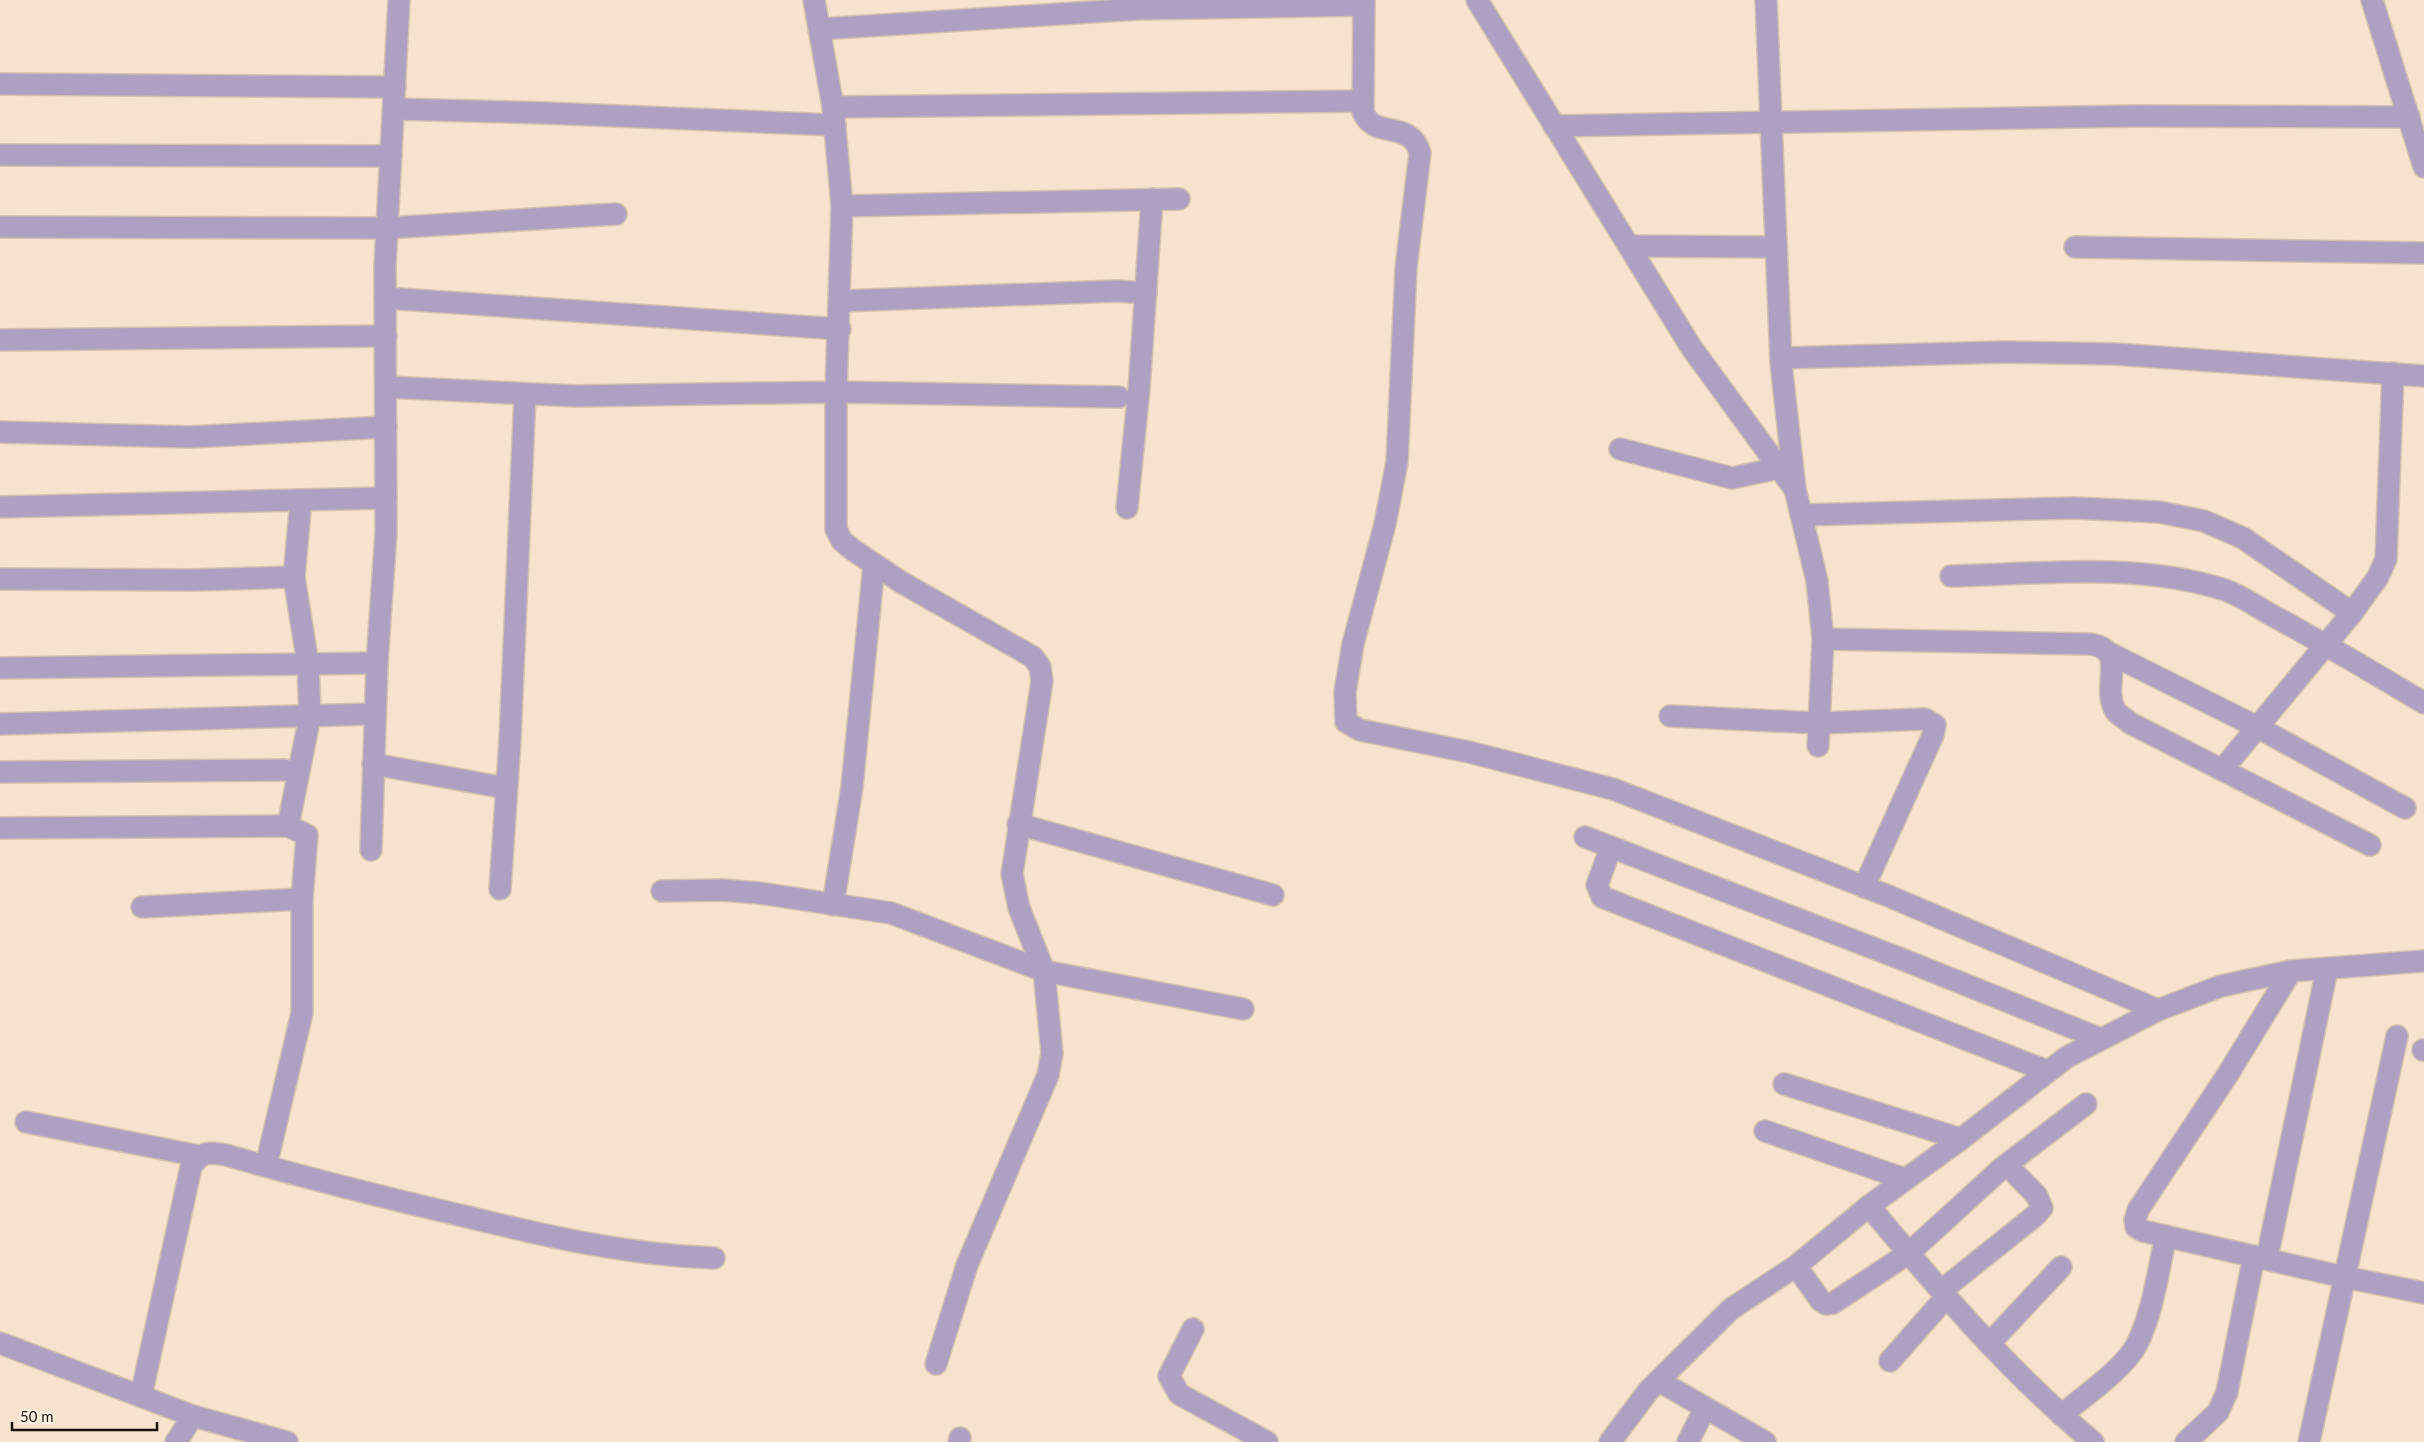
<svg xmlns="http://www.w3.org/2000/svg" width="2424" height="1442" font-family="Lato,sans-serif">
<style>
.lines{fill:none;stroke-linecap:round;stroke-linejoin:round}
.minor-casing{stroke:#d3c2ae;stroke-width:24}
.minor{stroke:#af9fc3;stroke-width:21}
</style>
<rect width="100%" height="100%" fill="#f7e3cd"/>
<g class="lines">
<defs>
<g id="minor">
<polyline points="814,0 833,107 842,206 836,392 836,529 842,541 853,550 901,582 1033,657 1040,667 1042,681 1012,874 1019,908 1044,971 1052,1053 1048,1075 967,1265 936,1364"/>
<path d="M1364,0L1363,112C1375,141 1410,118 1420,153L1406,268L1397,462L1385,524L1353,644L1345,692L1346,722L1360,730L1469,752L1613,789L1886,895L2158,1010"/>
<polyline points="1477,0 1691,347 1794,488"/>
<polyline points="1766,0 1781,363 1795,489 1817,581 1823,639 1818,746"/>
<polyline points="2372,0 2424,167"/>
<polyline points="819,29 1139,9 1364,5"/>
<polyline points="0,84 395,87"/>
<polyline points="833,107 1363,101"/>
<polyline points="394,109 545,113 835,125"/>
<polyline points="1554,126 2134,116 2409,117"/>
<polyline points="0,155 391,156"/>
<polyline points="842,206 1179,199"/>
<polyline points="0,227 387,228 616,214"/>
<polyline points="1629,246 1776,247"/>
<polyline points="2075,247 2424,253"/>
<polyline points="385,298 840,329"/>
<polyline points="840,301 1117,291 1146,293"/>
<polyline points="0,340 386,336"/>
<polyline points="1781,358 2004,352 2115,354 2424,376"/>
<polyline points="386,387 576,396 836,392 1119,397"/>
<polyline points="0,432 190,437 386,427"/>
<polyline points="1620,449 1732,478 1779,468"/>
<polyline points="0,507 386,498"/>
<polyline points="1127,508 1139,389 1152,199"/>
<polyline points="1801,515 2074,508 2159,512 2204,521 2243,538 2352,613"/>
<path d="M1951,576C2040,574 2136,562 2222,589C2242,595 2261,610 2279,619C2328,646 2376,674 2424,703"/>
<polyline points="0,579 193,580 294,577"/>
<path d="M1823,639L2090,644C2129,650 2101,684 2115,710C2118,715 2126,719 2130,723L2370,845"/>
<polyline points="2111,654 2257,727 2405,808"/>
<polyline points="0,668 377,663"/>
<polyline points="1670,716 1819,723 1925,719 1935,725 1933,735 1864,887"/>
<polyline points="0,724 375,714"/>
<polyline points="373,764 506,788"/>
<polyline points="2222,770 2352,613 2378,577 2386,559 2393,373"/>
<polyline points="0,772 285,770"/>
<polyline points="1018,824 1273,895"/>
<polyline points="0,828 288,826"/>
<polyline points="1585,837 1904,960 2101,1039"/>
<polyline points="1611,847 1597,885 1602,897 2047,1071"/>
<polyline points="371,850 377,663 386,532 385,266 399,0"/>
<polyline points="500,889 510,740 525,395"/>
<polyline points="662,891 722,890 759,893 891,913 1044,971 1243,1009"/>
<polyline points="833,905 852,787 874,564"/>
<polyline points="142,907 302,899"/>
<polyline points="2291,971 2228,1074 2138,1210 2135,1220 2136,1227 2143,1231 2344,1277 2424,1293"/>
<polyline points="2423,1050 2424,1050"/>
<polyline points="1784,1084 1961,1139"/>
<polyline points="26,1122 199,1156"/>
<polyline points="1765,1131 1905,1179"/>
<polyline points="266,1166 302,1013 302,899 307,835 288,826 310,716 308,664 294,577 301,500"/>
<path d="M1869,1206C1938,1289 2010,1373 2093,1442"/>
<polyline points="2267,1258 2327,969"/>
<polyline points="1796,1266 1821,1301 1826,1304 1833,1303 1909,1253 2002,1168 2086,1104"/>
<polyline points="1942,1290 2036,1215 2042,1208 2037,1196 2007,1165"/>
<polyline points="1193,1329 1169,1376 1179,1394 1267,1442"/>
<polyline points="0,1343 193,1416 287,1442"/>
<polyline points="1989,1344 2061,1267"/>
<polyline points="1890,1361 1947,1296"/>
<polyline points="1659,1381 1765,1442"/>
<path d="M141,1396L191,1167C202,1151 207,1152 226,1155C306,1178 386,1198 468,1217C549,1237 630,1255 714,1258"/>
<path d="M2061,1415C2082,1398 2125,1368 2137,1344C2153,1312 2158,1271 2166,1236"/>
<polyline points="176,1442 193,1416"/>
<polyline points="959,1442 960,1438"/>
<polyline points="1610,1442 1649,1390 1731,1309 1796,1266 1869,1206 1961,1139 2067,1057 2158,1010 2221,986 2291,971 2424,961"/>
<polyline points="1688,1442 1705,1408"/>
<polyline points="2186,1442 2218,1412 2227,1392 2254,1256"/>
<polyline points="2309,1442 2397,1036"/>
</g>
</defs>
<use href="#minor" class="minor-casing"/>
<use href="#minor" class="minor"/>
</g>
<path d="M12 1422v8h145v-8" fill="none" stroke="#18120a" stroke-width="2.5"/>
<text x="20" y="1422" font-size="15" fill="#18120a" stroke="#fef2e4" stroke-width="4" paint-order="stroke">50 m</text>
</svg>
